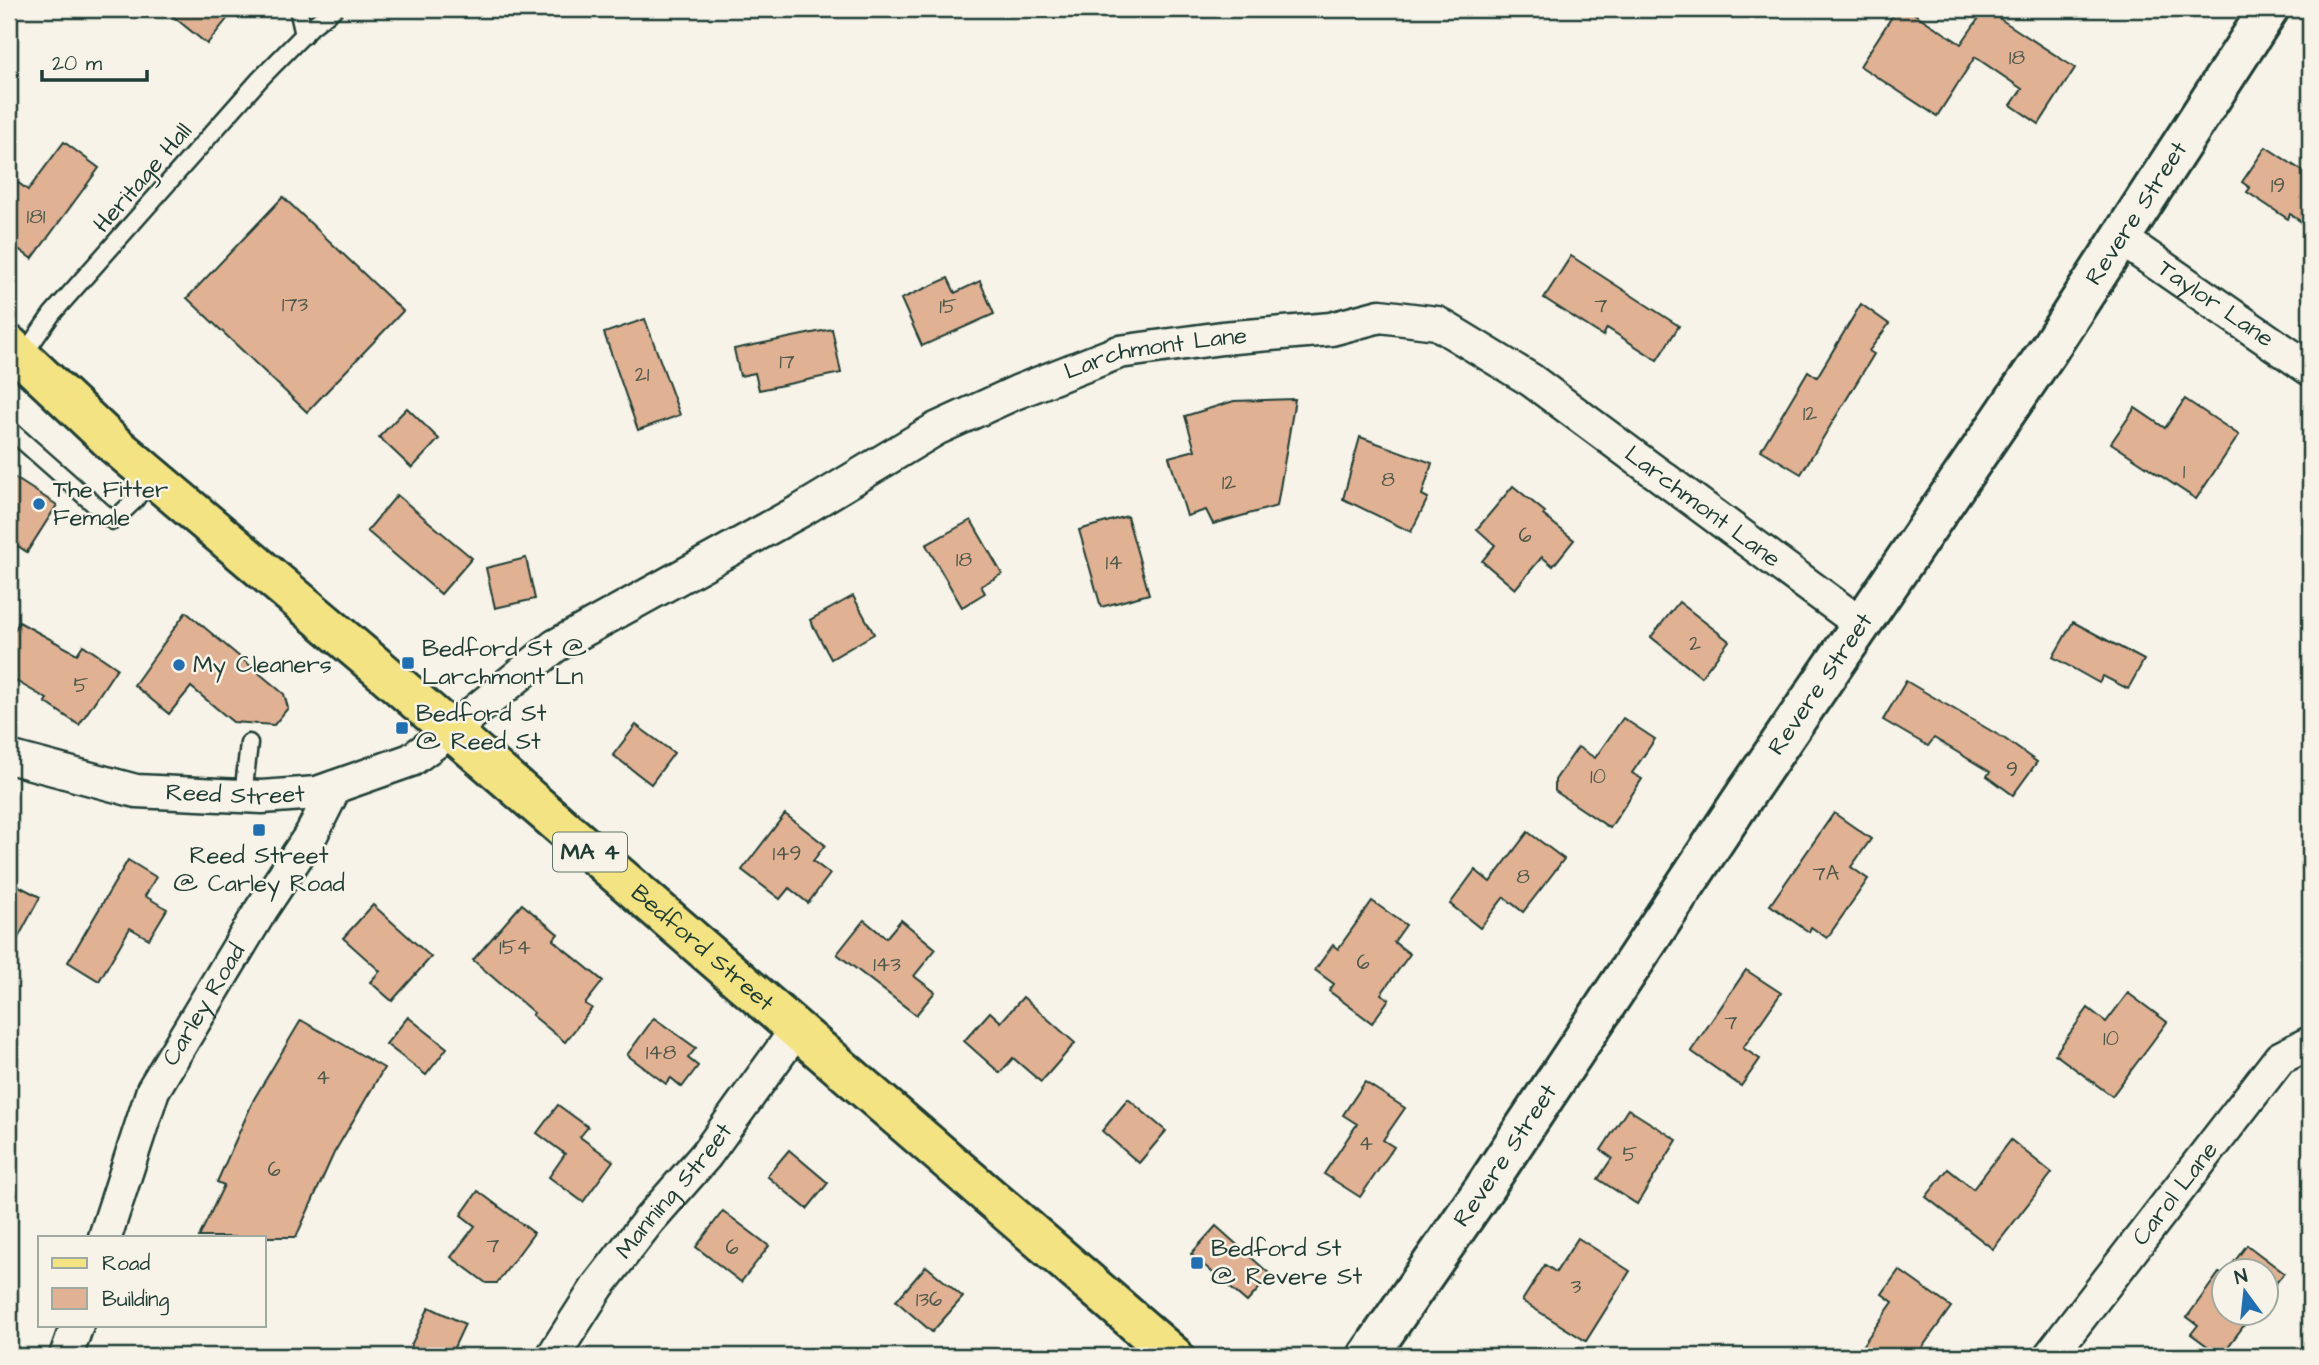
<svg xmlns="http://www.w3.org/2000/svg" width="2319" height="1365" font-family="'Architects Daughter',sans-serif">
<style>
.building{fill:#e1b193;stroke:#1f3d34;stroke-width:2}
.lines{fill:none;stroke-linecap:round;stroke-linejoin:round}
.service-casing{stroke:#1f3d34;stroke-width:21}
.minor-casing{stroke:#1f3d34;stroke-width:37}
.tertiary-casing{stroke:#1f3d34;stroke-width:44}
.primary-casing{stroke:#1f3d34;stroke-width:44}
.service{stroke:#f7f3e8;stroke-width:16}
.minor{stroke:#f7f3e8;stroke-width:32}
.tertiary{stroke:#f7f3e8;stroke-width:38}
.primary{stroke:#f4e382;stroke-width:38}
.poi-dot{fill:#1f6fb2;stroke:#f7f3e8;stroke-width:2.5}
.labels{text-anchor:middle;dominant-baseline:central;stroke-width:5;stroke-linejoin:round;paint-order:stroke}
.number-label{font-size:21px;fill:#505a4c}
.shield{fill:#f7f3e8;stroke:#60746a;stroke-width:2}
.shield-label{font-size:23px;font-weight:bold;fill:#1f3d34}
.street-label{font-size:24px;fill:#1f3d34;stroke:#f7f3e8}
.poi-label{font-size:24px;fill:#1f3d34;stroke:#f7f3e8;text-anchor:start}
</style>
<rect width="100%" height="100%" fill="#f7f3e8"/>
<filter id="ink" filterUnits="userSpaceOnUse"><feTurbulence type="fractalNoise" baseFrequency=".0143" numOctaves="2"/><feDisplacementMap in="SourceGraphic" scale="14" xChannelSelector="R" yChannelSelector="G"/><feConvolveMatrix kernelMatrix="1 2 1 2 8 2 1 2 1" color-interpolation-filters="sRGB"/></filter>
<g filter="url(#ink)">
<g class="building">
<polygon points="164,9 235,9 207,44"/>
<polygon points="1897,9 1907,9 1961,44 1985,9 2075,68 2039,124 2011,105 2022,89 1975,57 1937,116 1860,66"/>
<polygon points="64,142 99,168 32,259 9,242 9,176 28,190"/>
<polygon points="2266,147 2310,176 2310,228 2290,214 2288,219 2247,192 2250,188 2242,182"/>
<polygon points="283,197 403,311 307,412 187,298"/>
<polygon points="1571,256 1679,326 1657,360 1607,328 1603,336 1544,298"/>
<polygon points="948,278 955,293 980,281 994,314 922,346 901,299"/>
<polygon points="1861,304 1889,324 1869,351 1874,354 1801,474 1761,450 1808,371 1817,377"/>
<polygon points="645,319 680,415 638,430 604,333"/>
<polygon points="832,329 841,373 759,390 755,373 740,376 734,349"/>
<polygon points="1295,399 1277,506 1213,524 1206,510 1187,516 1169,457 1195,450 1185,416 1234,401"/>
<polygon points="2185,399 2239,435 2196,499 2111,443 2135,408 2165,428"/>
<polygon points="407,408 439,439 412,468 379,437"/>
<polygon points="1360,437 1432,463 1422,495 1428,498 1411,532 1343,499"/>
<polygon points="9,474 57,505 27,552 9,540"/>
<polygon points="1513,486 1545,512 1543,515 1574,540 1553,566 1542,557 1515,589 1482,561 1495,545 1477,529"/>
<polygon points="397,495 472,558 441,594 367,531"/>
<polygon points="1127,516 1149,594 1101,607 1079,530"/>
<polygon points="971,520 1002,574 981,586 985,593 962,607 926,545"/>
<polygon points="526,558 535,599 495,608 486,568"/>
<polygon points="853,596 874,634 831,659 810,620"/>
<polygon points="1679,602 1729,641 1701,677 1651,637"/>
<polygon points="186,612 284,694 288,708 274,725 233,722 191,687 169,714 134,685"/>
<polygon points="19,622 77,654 83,645 117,668 79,725 45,702 47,699 9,677 9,640"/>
<polygon points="2073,622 2144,660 2128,689 2103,676 2099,683 2053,657"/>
<polygon points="1906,681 2005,739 2037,762 2013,795 1987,776 1990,772 1934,738 1928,746 1883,720"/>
<polygon points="1623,718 1655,739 1632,773 1642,779 1610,828 1555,791 1555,780 1578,747 1595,758"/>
<polygon points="636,725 674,753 651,784 613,755"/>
<polygon points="1834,813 1871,839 1851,867 1868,879 1827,938 1811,927 1809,932 1770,905"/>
<polygon points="785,814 825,845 813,861 830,874 808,903 789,888 780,899 742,870"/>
<polygon points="1528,832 1564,859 1523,912 1504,897 1480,928 1450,904 1475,870 1490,882"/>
<polygon points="128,860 156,877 145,896 167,909 149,939 130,928 99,981 68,962"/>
<polygon points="9,881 40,897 9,955"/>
<polygon points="1372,901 1406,925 1394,942 1410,954 1381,994 1389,999 1372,1023 1329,991 1334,984 1315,970 1333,945 1338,949"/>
<polygon points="522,904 558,934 553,940 603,981 585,1004 592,1008 565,1042 532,1015 534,1013 473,960"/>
<polygon points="373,905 431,957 392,1001 370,982 380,971 343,938"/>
<polygon points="864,920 886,938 901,920 936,949 914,976 935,992 916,1015 837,954"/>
<polygon points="1746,970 1781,993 1743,1048 1760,1059 1741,1086 1691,1051"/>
<polygon points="2128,993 2167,1022 2112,1096 2055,1054 2088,1008 2106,1022"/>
<polygon points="1023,997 1075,1043 1041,1082 1013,1058 1000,1073 964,1041 990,1012 1001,1022"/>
<polygon points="408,1017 447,1048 426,1075 386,1044"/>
<polygon points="654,1018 696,1048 688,1058 698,1066 682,1087 671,1078 666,1084 627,1055"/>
<polygon points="301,1020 384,1068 334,1153 296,1237 199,1237 224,1185 217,1182 254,1099"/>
<polygon points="1365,1082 1405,1108 1383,1140 1394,1147 1360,1197 1324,1174 1357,1124 1343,1115"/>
<polygon points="1128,1099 1166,1131 1139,1163 1102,1131"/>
<polygon points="558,1105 588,1127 580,1137 613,1161 583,1202 549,1177 565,1154 537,1133"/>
<polygon points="1628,1109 1677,1140 1637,1204 1598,1179 1612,1158 1601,1150"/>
<polygon points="2011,1140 2052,1173 1993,1249 1926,1197 1948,1169 1973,1189"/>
<polygon points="789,1150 828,1183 807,1209 767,1176"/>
<polygon points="478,1191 534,1233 497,1283 486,1283 451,1257 475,1226 461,1215"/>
<polygon points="723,1211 769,1246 741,1282 696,1247"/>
<polygon points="1216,1226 1271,1275 1247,1302 1191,1254"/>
<polygon points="1578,1238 1630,1271 1586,1341 1522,1301 1545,1265 1556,1272"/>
<polygon points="2247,1245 2284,1273 2266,1296 2266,1270 2228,1270"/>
<polygon points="926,1266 963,1297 932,1332 896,1301"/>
<polygon points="1899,1270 1951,1307 1916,1356 1855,1356 1893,1302 1882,1294"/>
<polygon points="2219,1273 2224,1275 2224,1312 2254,1312 2221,1356 2191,1334 2198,1325 2187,1317"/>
<polygon points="429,1307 465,1324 450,1356 406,1356"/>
</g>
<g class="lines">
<defs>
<g id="service">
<polyline points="298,9 304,35"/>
<polyline points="22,357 52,314 260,79 312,26 334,9"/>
<polyline points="9,429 113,521 135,500 152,476"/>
<polyline points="243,796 249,743"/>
</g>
<g id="minor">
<path id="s1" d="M2120,238L2310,369"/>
<path id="s2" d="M9,757L136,791L262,797L317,793L411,760L451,731L555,646L800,511L936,429L1017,392L1119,352L1222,338L1331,329L1380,316L1437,323L1531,380L1862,625"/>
<path id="s3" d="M105,1237L153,1090L261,910L312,833L335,787"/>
<polyline points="66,1356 77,1325"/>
<path id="s4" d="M553,1356L598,1286L649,1220L706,1155L797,1029"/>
<path id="s5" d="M2050,1356L2280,1058L2310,1043"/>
</g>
<g id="tertiary">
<path id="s6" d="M1368,1356L1483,1190L1745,795L2047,352L2269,9"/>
</g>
<g id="primary">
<path id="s7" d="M9,345L115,445L383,672L1174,1356"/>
</g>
</defs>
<use href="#service" class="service-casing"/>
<use href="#minor" class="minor-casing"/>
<use href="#tertiary" class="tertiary-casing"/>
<use href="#primary" class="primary-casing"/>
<use href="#service" class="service"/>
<use href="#minor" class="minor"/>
<use href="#tertiary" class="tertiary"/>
<use href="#primary" class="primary"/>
</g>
</g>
<g class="poi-dot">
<circle cx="39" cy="504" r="7"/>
<rect x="401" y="656" width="14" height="14" rx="3.5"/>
<circle cx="179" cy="665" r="7"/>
<rect x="395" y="721" width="14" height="14" rx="3.5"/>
<rect x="252" y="823" width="14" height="14" rx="3.5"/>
<rect x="1190" y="1256" width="14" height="14" rx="3.5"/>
</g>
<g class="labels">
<g class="number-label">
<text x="2017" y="57">18</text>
<text x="2278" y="185">19</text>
<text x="36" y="216">181</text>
<text x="295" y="304">173</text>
<text x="1601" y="305">7</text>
<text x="948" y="306">15</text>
<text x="787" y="361">17</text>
<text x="642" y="374">21</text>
<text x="1810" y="413">12</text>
<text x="2184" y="471">1</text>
<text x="1388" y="479">8</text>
<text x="1229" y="482">12</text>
<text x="1525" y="535">6</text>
<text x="964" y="559">18</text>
<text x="1114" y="562">14</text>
<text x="1695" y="643">2</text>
<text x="81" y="685">5</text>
<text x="2012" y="769">9</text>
<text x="1598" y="776">10</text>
<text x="787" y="853">149</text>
<text x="1826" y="873">7A</text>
<text x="1523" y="876">8</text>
<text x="515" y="947">154</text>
<text x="1363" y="962">6</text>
<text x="887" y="964">143</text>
<text x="1731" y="1022">7</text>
<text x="2111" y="1038">10</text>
<text x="661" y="1052">148</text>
<text x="323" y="1077">4</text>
<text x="1366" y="1143">4</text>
<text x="1630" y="1154">5</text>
<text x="274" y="1169">6</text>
<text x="493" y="1245">7</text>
<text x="732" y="1247">6</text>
<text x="1576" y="1286">3</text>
<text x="929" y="1299">136</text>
</g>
<rect class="shield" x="553" y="832.5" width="74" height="39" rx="5"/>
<g class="shield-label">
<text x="590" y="852">MA 4</text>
</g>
<g class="street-label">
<text transform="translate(143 178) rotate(-49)">Heritage Hall</text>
<text stroke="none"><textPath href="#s6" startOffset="1377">Revere Street</textPath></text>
<text stroke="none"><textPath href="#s1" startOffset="116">Taylor Lane</textPath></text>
<text stroke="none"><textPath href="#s2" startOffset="1269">Larchmont Lane</textPath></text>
<text stroke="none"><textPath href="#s2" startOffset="1878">Larchmont Lane</textPath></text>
<text stroke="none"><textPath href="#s6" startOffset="810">Revere Street</textPath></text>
<text stroke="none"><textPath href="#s2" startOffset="231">Reed Street</textPath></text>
<text stroke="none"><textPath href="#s7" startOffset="919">Bedford Street</textPath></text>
<text stroke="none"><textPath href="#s3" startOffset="254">Carley Road</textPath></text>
<text stroke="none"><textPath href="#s6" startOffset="243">Revere Street</textPath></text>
<text stroke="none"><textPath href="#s4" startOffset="205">Manning Street</textPath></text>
<text stroke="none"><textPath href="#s5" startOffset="205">Carol Lane</textPath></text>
</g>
<g class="poi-label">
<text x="53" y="490">The Fitter<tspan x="53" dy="28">Female</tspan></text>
<text x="422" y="649">Bedford St @<tspan x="422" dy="28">Larchmont Ln</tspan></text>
<text x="193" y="665">My Cleaners</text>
<text x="416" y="714">Bedford St<tspan x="416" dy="28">@ Reed St</tspan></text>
<text x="259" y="856" text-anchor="middle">Reed Street<tspan x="259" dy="28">@ Carley Road</tspan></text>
<text x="1211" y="1249">Bedford St<tspan x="1211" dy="28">@ Revere St</tspan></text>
</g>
</g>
<rect width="2319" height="1365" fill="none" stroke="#f7f3e8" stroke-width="35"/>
<rect x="18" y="18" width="2284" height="1330" fill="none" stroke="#1f3d34" stroke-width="2.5" filter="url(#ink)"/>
<rect x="38" y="1236" width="228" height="91" fill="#f7f3e8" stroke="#a1aaa0" stroke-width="2"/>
<rect x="52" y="1258" width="35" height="10" fill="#f4e382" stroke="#a1aaa0" stroke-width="2"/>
<text x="102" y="1270" font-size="21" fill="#1f3d34">Road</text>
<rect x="52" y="1288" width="35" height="21" fill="#e1b193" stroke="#a1aaa0" stroke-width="2"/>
<text x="102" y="1306" font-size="21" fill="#1f3d34">Building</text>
<g transform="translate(2245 1292) rotate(345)"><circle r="33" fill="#f7f3e8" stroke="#a1aaa0" stroke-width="2"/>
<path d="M0-5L12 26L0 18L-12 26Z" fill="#1f6fb2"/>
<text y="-10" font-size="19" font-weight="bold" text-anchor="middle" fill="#1f3d34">N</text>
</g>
<path d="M42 70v10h105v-10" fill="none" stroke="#1f3d34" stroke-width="3.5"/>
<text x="52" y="70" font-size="21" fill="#1f3d34" stroke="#f7f3e8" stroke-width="5" paint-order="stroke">20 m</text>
</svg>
